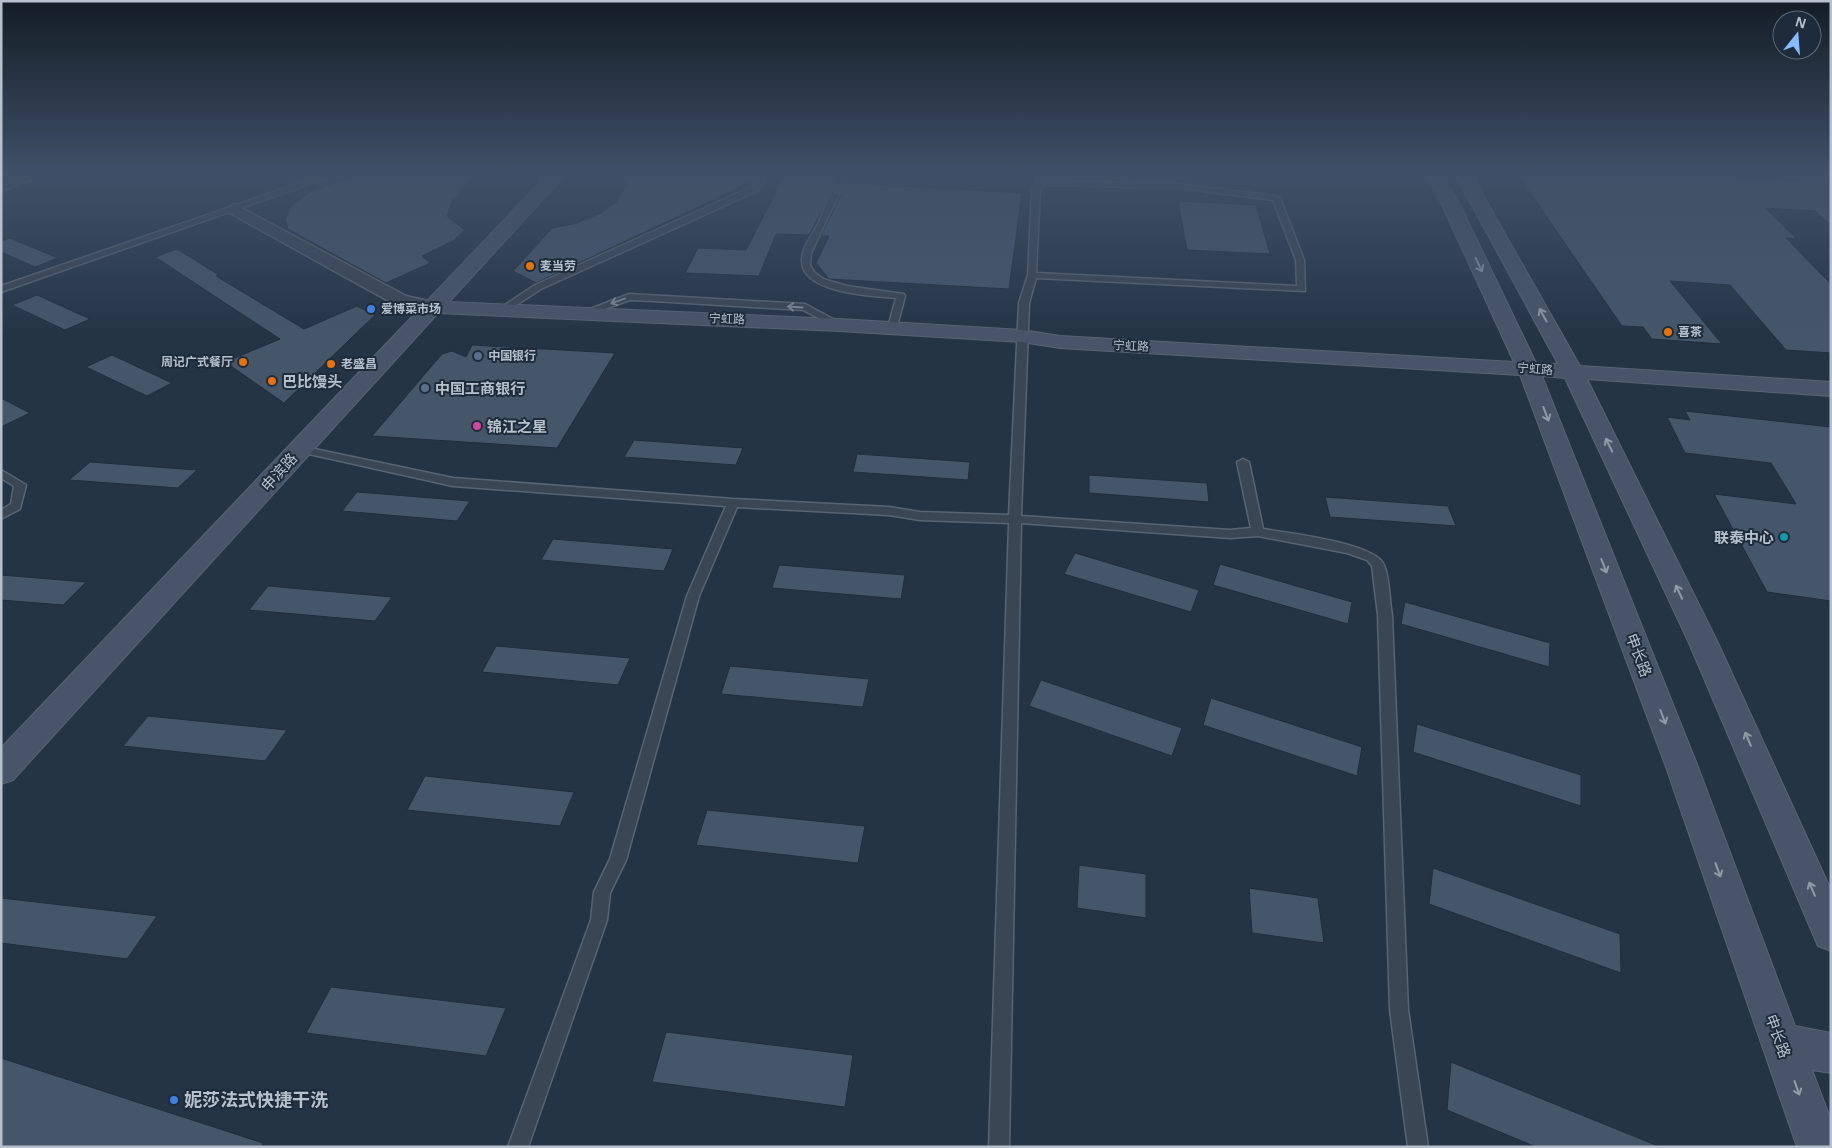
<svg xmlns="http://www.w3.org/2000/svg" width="1832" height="1148" font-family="Helvetica,'Noto Sans SC',sans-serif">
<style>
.building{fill:#465669;stroke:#202d3c}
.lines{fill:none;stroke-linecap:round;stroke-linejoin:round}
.lane-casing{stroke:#586472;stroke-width:3}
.street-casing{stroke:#586472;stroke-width:3}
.secondary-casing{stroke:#586472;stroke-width:2}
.lane{fill:#3a4654;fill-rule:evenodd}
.street{fill:#3a4654;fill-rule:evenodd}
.secondary{fill:#485568;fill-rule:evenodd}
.oneway{stroke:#909baa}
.oneway2{stroke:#7f8a97}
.food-dot{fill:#e8710a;stroke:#1e2b3a;stroke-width:2}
.shop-dot{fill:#3f7fe0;stroke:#1e2b3a;stroke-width:2}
.service-dot{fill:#5c6f8a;stroke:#1e2b3a;stroke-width:2}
.hotel-dot{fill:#d1479c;stroke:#1e2b3a;stroke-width:2}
.culture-dot{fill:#0f9aa8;stroke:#1e2b3a;stroke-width:2}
.labels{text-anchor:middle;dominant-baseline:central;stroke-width:4;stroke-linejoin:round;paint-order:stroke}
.far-poi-label{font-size:12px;font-weight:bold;fill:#b7c1ce;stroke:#1e2b3a;text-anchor:start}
.far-street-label{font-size:12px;fill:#b7c1ce;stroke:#1e2b3a}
.poi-label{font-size:15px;font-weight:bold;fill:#b7c1ce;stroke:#1e2b3a;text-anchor:start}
.street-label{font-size:15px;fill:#b7c1ce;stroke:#1e2b3a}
.near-poi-label{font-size:18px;font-weight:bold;fill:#b7c1ce;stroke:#1e2b3a;text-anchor:start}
</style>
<rect width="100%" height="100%" fill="#253445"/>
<g class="building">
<polygon points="360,174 477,174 453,199 447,216 465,230 453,241 422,256 430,263 386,283 288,229 285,219 292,205 310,192"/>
<polygon points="632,174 747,174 754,181 536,283 513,271 552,228 577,223 601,213 616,202"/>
<polygon points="785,174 837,174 833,182 1022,193 1009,289 829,279 816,263 829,236 821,236 841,195 833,190 809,235 776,234 759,276 685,273 698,248 746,250"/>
<polygon points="1517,174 1689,174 1801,182 1791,174 1831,174 1831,225 1815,211 1765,208 1797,239 1786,238 1831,284 1831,353 1786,350 1730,285 1670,281 1722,344 1652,339 1643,327 1622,326"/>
<polygon points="1178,201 1256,205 1270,254 1187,250"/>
<polygon points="10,238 58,258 35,267 1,252 1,241"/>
<polygon points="177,249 219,275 216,276 304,329 357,306 375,315 284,403 225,362 280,339 155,257"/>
<polygon points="37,295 90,319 65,330 12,305"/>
<polygon points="472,345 615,353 557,448 372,436 442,354 452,351 466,357"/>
<polygon points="112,355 172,383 147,396 86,367"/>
<polygon points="1,398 30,413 1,427"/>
<polygon points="1685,411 1831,427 1831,601 1767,592 1714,494 1796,504 1771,463 1685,453 1667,417 1690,420"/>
<polygon points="634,440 743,448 736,465 624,457"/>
<polygon points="857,454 970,462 968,480 853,472"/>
<polygon points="90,462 197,470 178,488 69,480"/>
<polygon points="1089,475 1207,483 1209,502 1089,493"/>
<polygon points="357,492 470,501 457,521 342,511"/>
<polygon points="1325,497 1448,506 1456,526 1330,517"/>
<polygon points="553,539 673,549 664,571 541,560"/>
<polygon points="1075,553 1199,590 1191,612 1064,574"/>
<polygon points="1220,564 1352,602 1348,624 1213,585"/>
<polygon points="779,565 905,575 901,599 772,588"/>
<polygon points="1,575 86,582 63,605 1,600"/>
<polygon points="268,586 392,597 375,621 249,610"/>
<polygon points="1405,602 1550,643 1549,667 1401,624"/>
<polygon points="496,646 630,658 618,685 482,672"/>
<polygon points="730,666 869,679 863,707 721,694"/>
<polygon points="1041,680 1182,728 1172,756 1029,706"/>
<polygon points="1211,698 1362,747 1357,776 1203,725"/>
<polygon points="148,716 287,730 265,761 123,746"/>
<polygon points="1417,724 1581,775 1581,806 1413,752"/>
<polygon points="425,776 574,792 560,826 407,810"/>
<polygon points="707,810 865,826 858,863 696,845"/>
<polygon points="1079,865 1146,874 1146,918 1077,908"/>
<polygon points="1433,868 1620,934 1621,973 1429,904"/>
<polygon points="1249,888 1318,898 1324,943 1252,933"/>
<polygon points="1,898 157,916 127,959 1,943"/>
<polygon points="331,987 506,1008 486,1056 306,1033"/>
<polygon points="666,1032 853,1055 845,1107 652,1082"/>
<polygon points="1,1058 263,1143 262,1147 1,1147"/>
<polygon points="1451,1062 1658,1146 1658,1147 1536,1147 1447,1110"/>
</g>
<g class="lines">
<defs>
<g id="lane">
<polygon points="35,174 46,174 1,191 1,186"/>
<polygon points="326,174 338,174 1,292 1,286"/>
<polygon points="749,174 757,174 765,181 757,191 541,289 504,313 498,313 496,311 535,285 751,187 757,181"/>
<path d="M1037,174H1045L1048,177L1046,181L1178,184L1276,196L1280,198L1304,260L1305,291L1036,278L1029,303L1021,516L1230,530L1251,528L1237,462L1243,459L1249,462L1263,529C1287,533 1376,543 1384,565C1390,579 1389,600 1392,615L1408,1010L1428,1147H1408L1390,1010L1378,615L1372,566L1367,560L1347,553L1258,536L1230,538L1021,523L1009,1147H989L1009,523L920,520L889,515L737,507L699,596L626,860L610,893L607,920L528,1147H508L591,920L594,892L610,859L687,596L726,506L453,486L300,452L295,449L300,446L453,478L733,499L889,507L920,512L1009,515L1019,303L1028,275L1032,190L1040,178ZM1044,185L1178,188L1273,200L1296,260L1297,286L1036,273L1040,190Z"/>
<path d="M832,192L839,194L811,253L810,265L814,272L823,279L847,286L904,294L905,296L896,330H890L888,328L896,298C873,296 803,293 802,262C801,248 812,236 818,224C823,213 826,202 832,192Z"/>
<polygon points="629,294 805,304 844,325 839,328 836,327 803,310 654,301 630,300 588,315 582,315 580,313"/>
<polygon points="1,470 26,485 20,509 1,519 1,510 11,504 14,486 1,478"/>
</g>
<polygon id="street" points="234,204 406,296 437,303 440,307 437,311 431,312 394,304 228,212 226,209"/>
<polygon id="secondary" points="548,174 566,174 449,302 839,319 1022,330 1060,336 1514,362 1442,205 1426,174 1442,174 1460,205 1536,363 1558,364 1455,174 1471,174 1580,366 1831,382 1831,396 1587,379 1718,643 1831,890 1831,951 1818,946 1689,643 1565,378 1542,376 1698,767 1795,1026 1831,1033 1831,1073 1812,1070 1831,1120 1831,1147 1797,1147 1666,767 1520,375 1060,348 1022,342 839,331 438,313 13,780 1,784 1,748"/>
</defs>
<use href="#lane" class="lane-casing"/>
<use href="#street" class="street-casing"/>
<use href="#secondary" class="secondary-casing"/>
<use href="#lane" class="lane"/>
<use href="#street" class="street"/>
<use href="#secondary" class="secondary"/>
</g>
<defs><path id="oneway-shaft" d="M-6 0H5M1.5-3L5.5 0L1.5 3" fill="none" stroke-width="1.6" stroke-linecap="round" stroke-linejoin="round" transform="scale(1.25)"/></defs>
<g class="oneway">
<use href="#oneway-shaft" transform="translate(1479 265) rotate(64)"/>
<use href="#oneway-shaft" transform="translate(1543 315) rotate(-119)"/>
<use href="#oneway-shaft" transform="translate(1546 414) rotate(69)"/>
<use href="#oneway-shaft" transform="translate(1609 445) rotate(-116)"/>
<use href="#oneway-shaft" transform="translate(1604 566) rotate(69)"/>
<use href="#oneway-shaft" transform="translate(1679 592) rotate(-115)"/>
<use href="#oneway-shaft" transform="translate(1663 717) rotate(69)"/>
<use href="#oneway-shaft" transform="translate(1748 739) rotate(-113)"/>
<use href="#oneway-shaft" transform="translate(1718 870) rotate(70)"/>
<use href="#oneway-shaft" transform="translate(1812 889) rotate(-113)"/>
<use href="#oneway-shaft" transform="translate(1797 1088) rotate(70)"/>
</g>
<g class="oneway2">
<use href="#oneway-shaft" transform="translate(618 301) rotate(160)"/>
<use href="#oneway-shaft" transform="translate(795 307) rotate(-176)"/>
</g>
<linearGradient id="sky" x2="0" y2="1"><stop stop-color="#141d26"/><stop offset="0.52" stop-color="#405068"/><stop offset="1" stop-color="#405068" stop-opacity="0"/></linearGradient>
<rect width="1832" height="335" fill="url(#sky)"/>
<g class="food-dot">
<circle cx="530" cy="266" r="5"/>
<circle cx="1668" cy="332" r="5"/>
<circle cx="243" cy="362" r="5"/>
<circle cx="331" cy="364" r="5"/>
<circle cx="272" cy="381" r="5"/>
</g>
<g class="shop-dot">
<circle cx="371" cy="309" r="5"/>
<circle cx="174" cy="1100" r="5"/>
</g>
<g class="service-dot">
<circle cx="478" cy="356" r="5"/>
<circle cx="425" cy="388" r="5"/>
</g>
<circle class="hotel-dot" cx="477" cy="426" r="5"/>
<circle class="culture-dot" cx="1784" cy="537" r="5"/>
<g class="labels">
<g class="far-poi-label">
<text x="540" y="266">麦当劳</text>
<text x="381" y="309">爱博菜市场</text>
<text x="1678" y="332">喜茶</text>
<text x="488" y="356">中国银行</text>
<text x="233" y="362" text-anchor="end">周记广式餐厅</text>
<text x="341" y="364">老盛昌</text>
</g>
<g class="far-street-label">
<text transform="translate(727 319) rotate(2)">宁虹路</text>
<text transform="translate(1131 346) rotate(3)">宁虹路</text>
<text transform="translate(1535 369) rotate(4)">宁虹路</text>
</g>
<g class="poi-label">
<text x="282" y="381">巴比馒头</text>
<text x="435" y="388">中国工商银行</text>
<text x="487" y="426">锦江之星</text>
<text x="1774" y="537" text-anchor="end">联泰中心</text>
</g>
<g class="street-label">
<text transform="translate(279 472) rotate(-48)">申滨路</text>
<text transform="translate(1639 655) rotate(69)">申长路</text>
<text transform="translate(1778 1036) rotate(70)">申长路</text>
</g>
<g class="near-poi-label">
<text x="184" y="1100">妮莎法式快捷干洗</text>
</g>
</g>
<rect width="1832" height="1148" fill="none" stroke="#b7c1ce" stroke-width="5"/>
<g transform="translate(1797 35) rotate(17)"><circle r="24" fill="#1e2b3a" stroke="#5b6775"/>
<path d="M0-4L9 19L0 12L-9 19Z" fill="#8bbbff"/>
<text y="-8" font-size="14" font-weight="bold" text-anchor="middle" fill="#b7c1ce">N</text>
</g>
</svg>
